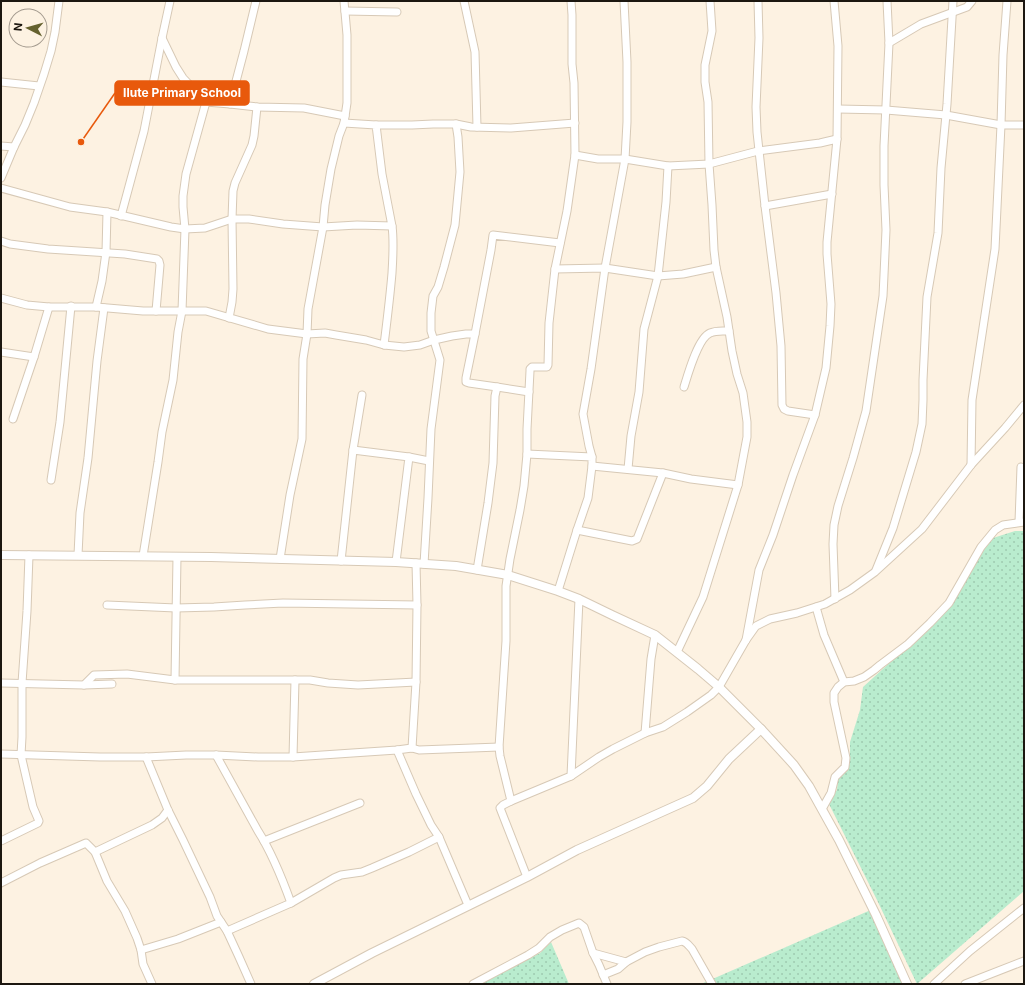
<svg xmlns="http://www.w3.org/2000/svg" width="1025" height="985" font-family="Inter,sans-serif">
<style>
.green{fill:url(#green-dots)}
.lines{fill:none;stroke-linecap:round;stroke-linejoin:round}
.minor-casing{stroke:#d7c9b6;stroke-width:9}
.major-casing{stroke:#d7c9b6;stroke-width:10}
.minor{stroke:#fff;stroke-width:7}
.major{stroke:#fff;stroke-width:8}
.leader{fill:none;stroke:#e8590c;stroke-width:1.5}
.callout-dot{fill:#e8590c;stroke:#fdf2e2;stroke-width:1.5}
.callout{fill:#e8590c;stroke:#e8590c;stroke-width:1.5}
.callout-label{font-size:12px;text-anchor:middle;font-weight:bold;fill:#fff}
</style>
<defs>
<pattern id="green-dots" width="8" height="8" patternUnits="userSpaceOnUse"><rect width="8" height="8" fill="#b9ecce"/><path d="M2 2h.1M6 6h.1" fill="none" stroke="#9ecab0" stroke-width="1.8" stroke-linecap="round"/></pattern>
</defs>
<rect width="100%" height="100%" fill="#fdf2e2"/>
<g class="green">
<polygon points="1015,531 1024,531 1024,891 917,984 877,900 828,802 837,790 838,779 850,764 850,742 860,710 863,687 917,638 948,608 972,565 993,538"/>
<polygon points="873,909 908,984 701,984"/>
<polygon points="551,942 569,984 481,984 540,953"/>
</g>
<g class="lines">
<defs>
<g id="minor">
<polyline points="464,1 475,52 477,127"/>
<polyline points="758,1 759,38 756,107 757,132 765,206 776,293 781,346 782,405 784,409 788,411 815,415"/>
<polyline points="834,1 838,46 837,139"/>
<polyline points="345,11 397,12"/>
<polyline points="162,38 176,67 183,78 206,102 230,104 244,51 256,1"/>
<polyline points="889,43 921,24 967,7 972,1"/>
<polyline points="1,82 39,86"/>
<polyline points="230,104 257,107 304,108 345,116"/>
<polyline points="838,109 886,110 946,115 1001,125 1024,125"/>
<polyline points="376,125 412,125 433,124 456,124 471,127 511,128 575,123"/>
<polyline points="1,146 14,147"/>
<polyline points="575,155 598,159 625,159 668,166 709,164 758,151 820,143 837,139 827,242 827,254 831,304 830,326 826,368 815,415 793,475 773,535 759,570 746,640"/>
<polyline points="1,178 14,147 25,125 34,103 44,74 51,51 55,32 59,1"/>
<polyline points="1,188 70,207 107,212 171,227 185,229 205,228 232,219 249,219 283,224 323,227 357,225 392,226 382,174 376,125 344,123"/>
<polyline points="765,206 832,194"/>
<polyline points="121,216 144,131 162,38 170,1"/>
<polyline points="1,241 10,244 48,249 125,254 157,259 159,261 160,265 156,311"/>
<polyline points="555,269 605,268 658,276 683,274 716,267"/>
<polyline points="1,298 27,305 49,307 96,307 143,311 206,311 268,329 307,334 325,333 336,335 366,340 384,345 404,347 420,345 434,340 452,336 466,334 475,334 491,250 493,235 560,243"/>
<polyline points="96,307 102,281 106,252 107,212"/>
<polyline points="229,318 232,302 233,289 232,219 233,191 235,183 252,145 254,136 257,107"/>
<polyline points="475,334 466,378 466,382 469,383 497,387 495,396 493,463 488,503 477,570"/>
<path d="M384,345C387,321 390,297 392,273C393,257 394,241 392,226"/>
<polyline points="1,352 34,357"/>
<polyline points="497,387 529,392"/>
<path d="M684,387C688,374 698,338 710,333C716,330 723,331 729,331"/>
<polyline points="13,419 34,357 49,307"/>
<polyline points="353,450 362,395"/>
<polyline points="527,454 592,457 592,466 588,498 577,530 558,591"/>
<polyline points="409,457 429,461"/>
<polyline points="592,457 589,446 583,414 591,369 605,268 625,159 627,122 627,62 624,1"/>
<polyline points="971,465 972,400 995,249 1001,125 1003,55 1007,1"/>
<polyline points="592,466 663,473 691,479 738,485"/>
<polyline points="628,469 631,436 639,392 644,329 658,276 666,202 668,166"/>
<polyline points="51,480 60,422 71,306"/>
<polyline points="1019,522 1021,467"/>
<polyline points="577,530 632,541 637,539 663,473"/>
<polyline points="78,555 80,513 88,458 97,361 104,308"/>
<polyline points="143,556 158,462 162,432 173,380 178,332 182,311 185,229 183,207 183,196 186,174 206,102"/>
<polyline points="280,559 290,495 302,439 303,359 307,334 308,309 323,227 325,205 331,169 339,136 344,123 347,103 347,35 344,1"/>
<polyline points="341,561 353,450 409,457 396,562"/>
<polyline points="424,564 428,498 431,429 440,360 431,331 431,313 433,296 438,287 444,267 455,225 460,172 458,137 456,124"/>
<polyline points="876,570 893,528 916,452 922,424 923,400 923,380 927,297 938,233 941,168 947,104 953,1"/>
<polyline points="835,599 833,544 834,525 838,506 853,458 866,411 883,296 884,275 886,230 884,185 884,146 889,43 887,1"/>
<polyline points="107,605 176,608 214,607 245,605 283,603 417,605"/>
<polyline points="816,607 824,635 844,682"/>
<polyline points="677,652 703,597 738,485 747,437 747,422 743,393 737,374 732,351 727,317 716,267 714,250 712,205 709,164 708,102 705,82 705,65 712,31 710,1"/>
<polyline points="175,680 177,557"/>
<polyline points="295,680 310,680 328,683 358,685 416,682"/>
<polyline points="1,683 84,685 94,675 127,674 175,680 295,680 293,757"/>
<polyline points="84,685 112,684"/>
<polyline points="645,733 651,659 655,635"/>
<polyline points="412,748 416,682 417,605 416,563"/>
<polyline points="397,750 416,794 431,825 439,837 468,905"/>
<polyline points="1,754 100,757 146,757 186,755 216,755 258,757 293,757 397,750 412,748 419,750 499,747"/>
<path d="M216,755L258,831C272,853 282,878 291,903L227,931"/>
<polyline points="146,757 168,810 183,840 210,897 217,916 227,931 239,957 251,984"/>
<polyline points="571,776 599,757 613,749 645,733 663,727 687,712 711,695 719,687 746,640 756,626 770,619 797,613 825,604 850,590 875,572 922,529 971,465 1005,428 1024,405"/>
<polyline points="511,801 571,776 579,599"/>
<polyline points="822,809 831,793 835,777 845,767 846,758 834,702 834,693 838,687 844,682 854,681 864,677 874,670 880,665 908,644 930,623 949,603 981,547 995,530 1003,525 1024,522"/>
<polyline points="1,841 38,823 39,821 33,807 21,755 22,737 22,683 27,611 29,555"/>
<polyline points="264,841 360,803"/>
<polyline points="95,852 152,825 162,818 168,810"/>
<polyline points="527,877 500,808 503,805 511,801 500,756 499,747 506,641 506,586 510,559 520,510 524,486 527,454 527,429 530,371 530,369 532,367 547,367 548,365 549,323 555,269 567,211 575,155 574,83 572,64 572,15 571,1"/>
<polyline points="1,883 40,863 86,843 95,852 107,881 125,911 137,938 141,950 143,964 152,984"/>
<polyline points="291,903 334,878 341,875 362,872 372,868 409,852 439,837"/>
<polyline points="141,950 178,939 221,922"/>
<polyline points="593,953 626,962"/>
<path d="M603,975L618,969L626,962L645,952L659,947L682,941C687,942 689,946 692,949L712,984"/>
<polyline points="473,984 528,955 539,948 550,937 562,930 579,923 584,927 593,953 599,965 607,984"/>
<polyline points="934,984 970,951 1024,908"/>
<polyline points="965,984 1024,961"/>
</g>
<g id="major">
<polyline points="1,555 211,557 396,562 456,566 508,575 558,591 579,599 612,615 655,635 698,669 719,687 761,729 794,765 809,786 839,840 876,915 907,984"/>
<polyline points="314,984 372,953 527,877 577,850 693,798 707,786 729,759 761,729"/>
</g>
</defs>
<use href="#minor" class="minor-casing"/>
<use href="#major" class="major-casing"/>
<use href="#minor" class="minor"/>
<use href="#major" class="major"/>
</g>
<path class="leader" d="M81 142L115 93"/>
<circle class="callout-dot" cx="81" cy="142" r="4"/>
<rect class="callout" x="115" y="81" width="134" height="24" rx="4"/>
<g class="callout-label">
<text x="182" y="97">Ilute Primary School</text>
</g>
<rect width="1025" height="985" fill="none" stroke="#1c1710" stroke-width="4"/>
<g transform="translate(28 28) rotate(276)"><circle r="19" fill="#fdf2e2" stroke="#a39a8e"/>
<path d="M0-3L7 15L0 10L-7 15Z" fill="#65612e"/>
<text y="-6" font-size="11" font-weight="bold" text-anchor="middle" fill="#1c1710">N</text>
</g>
</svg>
